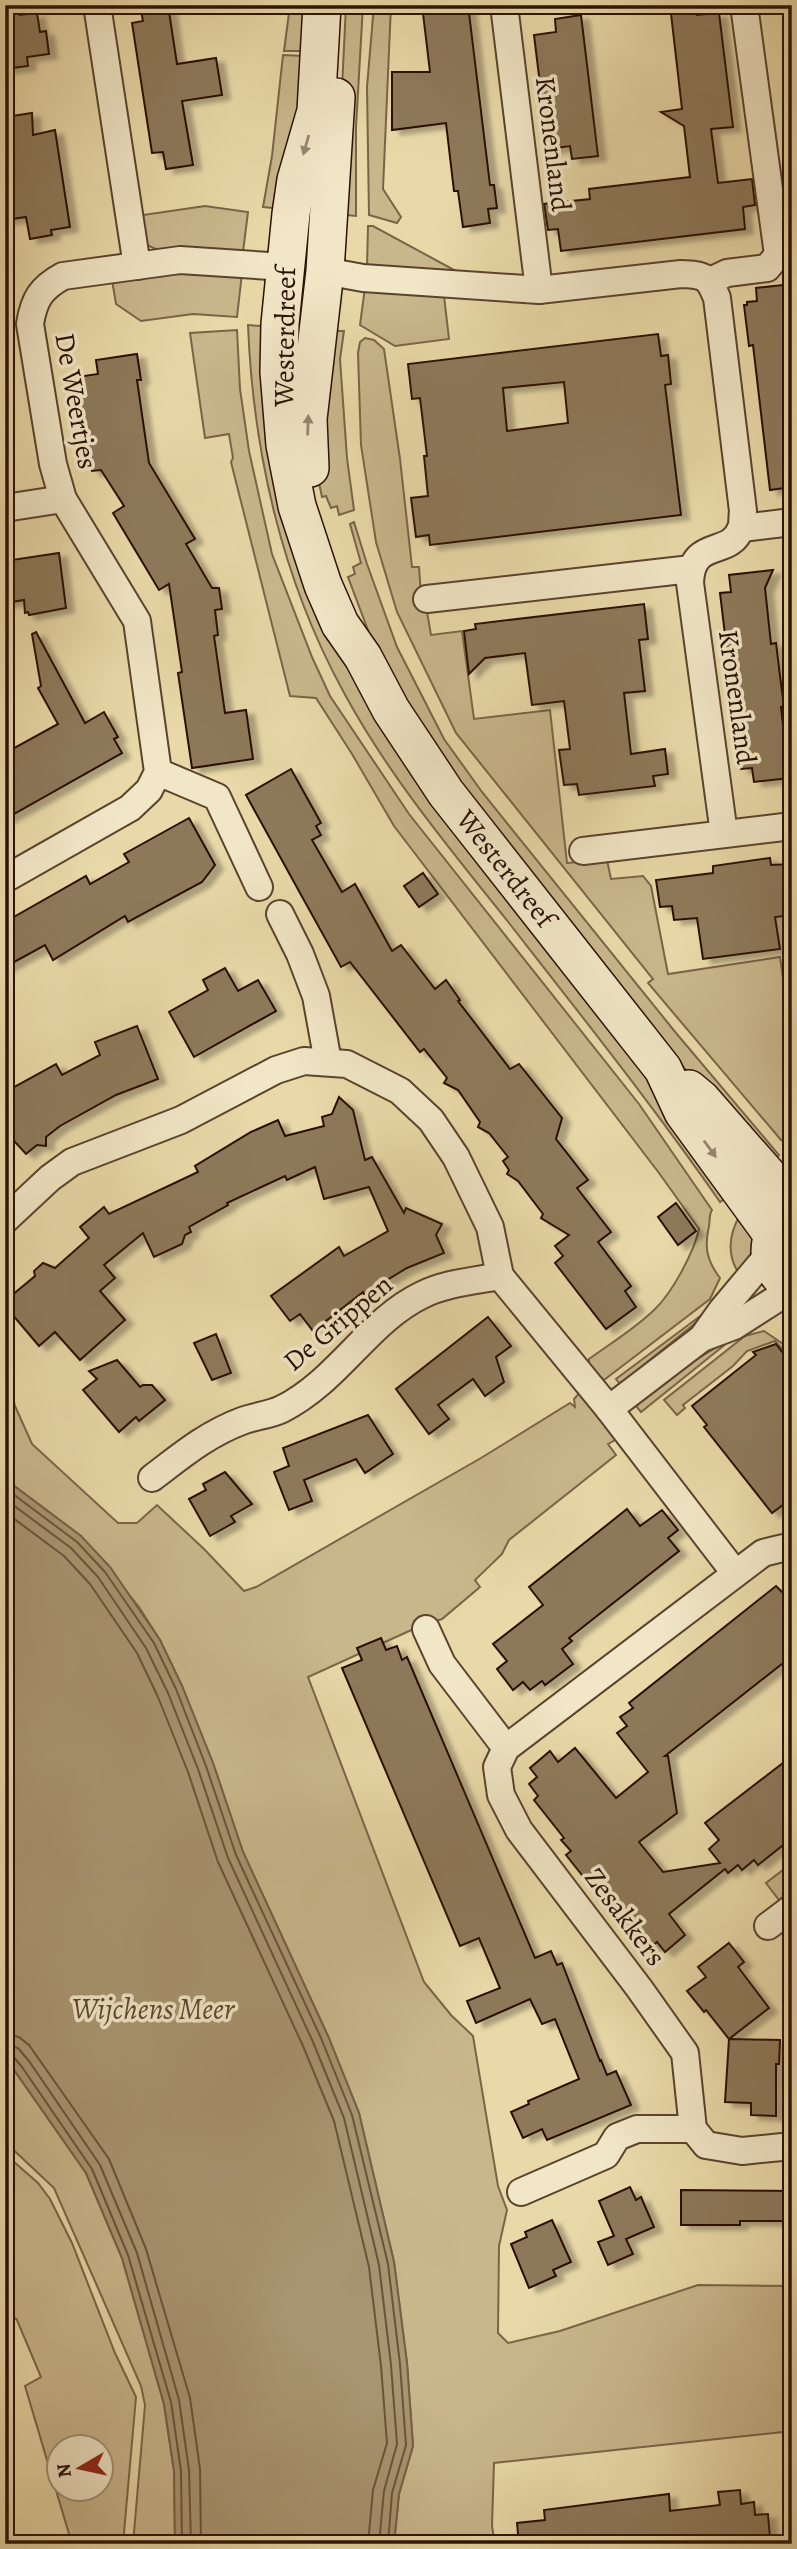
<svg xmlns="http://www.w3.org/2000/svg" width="797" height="2549" font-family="Alegreya,serif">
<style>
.green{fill:#c9b78c;stroke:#7a6449;stroke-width:2;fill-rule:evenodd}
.water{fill:#a89571;stroke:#766046;stroke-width:2}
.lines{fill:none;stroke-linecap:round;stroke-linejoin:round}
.shore{stroke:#69533c;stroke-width:2}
.building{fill:#8d795a;stroke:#2a1106;stroke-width:2;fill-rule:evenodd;filter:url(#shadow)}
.street-casing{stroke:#5a432e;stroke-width:30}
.secondary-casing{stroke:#2a1106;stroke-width:40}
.street{stroke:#f1e6c6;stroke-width:26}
.secondary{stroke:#f1e6c6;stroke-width:37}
.oneway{fill:#978670}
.labels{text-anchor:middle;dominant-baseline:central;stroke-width:7;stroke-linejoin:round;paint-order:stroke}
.street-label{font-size:28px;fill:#2a1106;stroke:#f1e6c6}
.water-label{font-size:30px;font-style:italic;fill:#5c4631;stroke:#f1e6c6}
</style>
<defs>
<filter id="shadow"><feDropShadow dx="8" dy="4.5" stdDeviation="2" flood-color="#0004"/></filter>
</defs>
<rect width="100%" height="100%" fill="#e9d9a8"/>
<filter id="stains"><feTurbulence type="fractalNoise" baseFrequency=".00286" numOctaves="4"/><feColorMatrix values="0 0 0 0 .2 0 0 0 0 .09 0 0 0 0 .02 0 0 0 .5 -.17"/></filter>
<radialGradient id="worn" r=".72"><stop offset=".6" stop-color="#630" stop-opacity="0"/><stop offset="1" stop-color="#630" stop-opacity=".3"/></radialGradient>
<g class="green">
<polygon points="290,5 306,5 302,51 284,51"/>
<polygon points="346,5 363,5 356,127 356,216 336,214"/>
<polygon points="374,5 391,5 383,189 401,217 397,223 369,215 367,87"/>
<polygon points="283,55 303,56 311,77 284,209 263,207 272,156"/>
<polygon points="205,206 248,212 243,252 160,251 145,244 136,216"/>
<polygon points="368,226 373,226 467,277 367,267"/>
<polygon points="179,271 242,273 237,317 193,314 141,321 116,304 112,280"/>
<polygon points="365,287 444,296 449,339 395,346 360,325"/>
<path d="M248,325L273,327L302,547L582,987L734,1192L720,1202C653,1106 581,1015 509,923C450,849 388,775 343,691C282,579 253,452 248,325Z"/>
<path d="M237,330L240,389L249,451L272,554L312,657L330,696L409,814L639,1104L712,1210C709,1215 710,1219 709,1226C704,1247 707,1261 720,1278L710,1299L604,1380L589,1367V1359C611,1343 636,1328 655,1309C672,1293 694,1252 699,1229L659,1173L394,826L352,754L316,698L290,696L231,462L233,458L229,434L205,438L190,333Z"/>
<polygon points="325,331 344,331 340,359 347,458 354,510 339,515 337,506 331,508 326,496 322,497 314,459"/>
<polygon points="365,338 374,340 384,349 400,459 412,567 419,567 422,610 427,612 431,635 462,631 474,719 550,710 567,863 607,860 611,879 643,876 651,886 668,974 780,957 792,1042 792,1142 781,1140 648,983 653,979 456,733 397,612 376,542 361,445 358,353 360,342"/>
<polygon points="354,522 367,564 397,647 444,739 482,792 676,1033 779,1155 768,1164 638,1015 458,788 377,654 348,577 355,574 353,567 361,563 350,524"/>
<path d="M740,1215L752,1220L755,1251L740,1275C726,1256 729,1234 740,1215Z"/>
<polygon points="715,1305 692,1326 620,1384 616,1379"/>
<polygon points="764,1331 792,1350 792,1361 775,1341 747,1351 733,1366 683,1405 685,1408 677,1415 664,1400 745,1336"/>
<polygon points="737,1335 641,1412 636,1406 692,1362"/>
<polygon points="5,1365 15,1406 32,1444 118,1523 137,1523 157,1505 204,1549 244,1591 256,1587 481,1458 570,1403 575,1407 574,1399 580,1392 617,1439 608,1444 616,1455 509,1540 502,1554 475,1580 480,1587 442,1619 418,1627 308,1677 424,1982 451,2015 473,2036 498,2186 507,2210 499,2246 498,2333 508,2343 560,2331 698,2285 792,2286 792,2431 494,2463 492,2526 495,2544 394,2544 399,2494 413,2446 407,2363 394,2262 359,2113 328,2036 243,1852 213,1763 182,1686 160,1640 139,1607 81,1536 5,1479"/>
<polygon points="792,1863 792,1890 779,1900 766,1883"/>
<polygon points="5,2057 86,2173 122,2258 164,2404 174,2471 175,2544 133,2544 145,2405 141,2386 54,2188 5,2142"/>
<path d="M5,2154L38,2183L50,2199L72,2243L115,2353L136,2397L123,2544H72L25,2386L41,2377L17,2320L5,2308ZM60,2448H102V2490H60Z"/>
</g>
<polygon class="water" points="5,1479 81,1536 110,1567 160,1640 182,1686 213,1763 243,1852 328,2036 359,2113 394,2262 407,2363 413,2446 399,2494 394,2544 175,2544 174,2471 164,2404 122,2258 86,2173 5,2057"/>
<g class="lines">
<g class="shore">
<polyline points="5,1488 77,1542 105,1572 154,1643 176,1689 206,1766 236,1855 321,2038 352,2115 388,2264 400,2364 406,2445 392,2493 388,2544"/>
<polyline points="5,1499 71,1548 98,1577 146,1648 168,1693 198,1769 228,1858 313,2042 344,2118 379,2265 391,2365 397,2444 384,2491 379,2544"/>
<polyline points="5,1512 64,1556 90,1584 137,1653 158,1697 188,1772 218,1862 303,2046 334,2121 369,2267 381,2366 387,2443 373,2490 368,2544"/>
<polyline points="5,2034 19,2037 29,2045 109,2159 146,2249 190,2398 200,2469 201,2544"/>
<polyline points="5,2045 18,2048 29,2061 100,2165 137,2253 179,2400 189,2470 191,2544"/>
<polyline points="5,2054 12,2055 22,2067 92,2169 128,2255 171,2402 181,2471 182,2544"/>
</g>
</g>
<g class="building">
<polygon points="5,5 19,5 20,15 37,13 40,32 46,31 49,54 27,57 28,66 5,69"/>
<polygon points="140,5 168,5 177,64 216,58 222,95 182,101 193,165 166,169 163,152 152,153 132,23 143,21"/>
<polygon points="422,5 468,5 490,185 494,185 497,208 488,209 490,223 463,227 458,191 454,191 446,123 392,130 392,72 430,72"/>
<polygon points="670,5 696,5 697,15 719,13 733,127 711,129 718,183 752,179 755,205 743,207 745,229 561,251 558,229 548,230 544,204 590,199 589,189 690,177 684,126 661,112 682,109"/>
<polygon points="581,15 598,156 572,159 570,146 548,149 534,35 556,32 555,19"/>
<polygon points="32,113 33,135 55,130 70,227 51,230 52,235 30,239 26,217 5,220 5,117"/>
<polygon points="792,284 792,487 770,490 753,345 749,346 744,305 747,305 747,302 757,301 756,288"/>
<path d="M658,334L661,356L668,355L671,384L665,385L681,515L430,545L429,535L416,537L411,498L428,496L424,456H427L420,398L412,399L408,364ZM564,382L568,423L507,431L503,388Z"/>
<polygon points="137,354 141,380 137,380 149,463 195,539 186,544 212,588 219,588 222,609 215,610 218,635 214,636 225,713 246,710 253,759 192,768 178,673 182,672 169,584 159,590 113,513 124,506 101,470 92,471 77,377 98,374 96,360"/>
<polygon points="59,553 66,608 29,615 28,612 25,613 24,600 5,603 5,561"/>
<polygon points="773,570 765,588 771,644 776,643 780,676 784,707 781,707 789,778 754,782 752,768 741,769 720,593 731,592 729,575"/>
<polygon points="644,604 648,639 639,640 645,691 624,693 631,754 665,749 668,774 653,776 655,786 579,795 577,784 564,785 559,750 570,749 564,701 532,705 525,653 485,658 469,674 464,631 476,629 475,624"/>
<polygon points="36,632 85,723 104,712 118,737 114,739 122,753 5,819 5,753 58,724 38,688 41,686 32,634"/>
<polygon points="291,769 321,823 316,826 321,835 312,840 342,892 355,884 392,951 401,945 435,989 446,980 460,1000 458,1001 510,1069 519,1064 562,1118 556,1139 588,1180 577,1188 611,1232 598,1242 631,1286 625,1291 636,1307 606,1329 555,1263 563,1256 555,1246 569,1235 541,1218 543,1214 518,1181 507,1174 509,1170 503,1161 508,1157 489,1133 478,1127 480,1122 458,1090 444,1083 447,1078 424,1049 420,1052 350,962 341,967 300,893 246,795"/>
<polygon points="189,818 215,865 202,882 128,922 125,916 53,960 45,945 5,967 5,922 86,876 90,884 129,862 124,854"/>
<polygon points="770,858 771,865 792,864 792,915 775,917 780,949 703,959 697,918 674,920 672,906 660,907 656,880 713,873 713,866"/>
<polygon points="423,873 438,894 419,907 404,886"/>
<polygon points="225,968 238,991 258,980 276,1011 194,1057 169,1012 208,990 203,980"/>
<polygon points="137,1026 158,1079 116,1095 60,1126 46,1137 46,1146 37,1145 26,1154 5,1131 5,1092 56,1064 62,1075 100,1055 95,1042"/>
<polygon points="339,1097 353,1110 365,1160 372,1157 404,1213 406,1208 442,1224 436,1235 444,1253 407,1268 364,1294 363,1292 313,1331 300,1314 290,1321 271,1296 339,1247 344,1256 388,1231 369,1187 324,1199 315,1167 287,1180 285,1176 227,1203 228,1205 189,1227 191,1232 185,1235 182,1244 154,1257 143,1233 104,1265 115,1278 100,1291 125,1320 80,1360 55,1332 39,1346 5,1306 5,1301 35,1276 34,1271 43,1263 55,1268 89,1238 80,1227 104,1207 109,1214 198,1172 195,1166 251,1132 278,1120 285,1136 324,1126 322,1117 332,1114"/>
<polygon points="676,1203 696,1231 678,1245 658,1217"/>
<polygon points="488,1317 511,1346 496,1357 504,1382 485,1396 473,1379 438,1405 449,1419 429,1434 396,1389"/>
<polygon points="216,1334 231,1373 212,1380 194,1343"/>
<polygon points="776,1344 792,1365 792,1498 772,1513 704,1427 707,1425 692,1406 756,1355 753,1352"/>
<polygon points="117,1360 140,1387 143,1385 152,1385 165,1400 139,1421 136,1417 119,1432 83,1390 97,1379 89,1371"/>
<polygon points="368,1415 393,1454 365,1473 356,1459 304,1480 312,1501 289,1510 274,1472 289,1466 283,1448"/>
<polygon points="225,1472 252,1504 231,1516 235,1522 210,1536 189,1499 206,1490 203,1484"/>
<polygon points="627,1509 640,1526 662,1510 678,1530 668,1538 679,1551 569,1638 572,1641 562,1649 573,1664 545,1685 542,1681 530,1690 523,1682 513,1690 497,1669 507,1661 493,1644 543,1605 529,1587"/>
<polygon points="776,1586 792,1602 792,1656 665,1756 668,1756 677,1813 639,1842 663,1872 720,1863 709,1849 719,1840 705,1823 792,1756 792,1838 758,1865 754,1860 742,1870 738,1865 728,1873 725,1869 669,1914 685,1935 665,1952 657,1942 644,1953 566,1855 571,1851 561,1840 564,1838 534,1800 538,1796 529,1784 537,1777 530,1768 550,1751 558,1762 575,1748 616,1798 648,1772 617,1733 627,1726 620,1717 633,1708 629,1703"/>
<polygon points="381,1638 386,1650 397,1646 402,1660 407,1657 535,1958 551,1951 557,1965 562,1963 600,2061 601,2060 607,2075 616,2071 631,2105 547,2140 542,2129 523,2138 511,2112 529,2104 528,2101 579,2079 555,2019 542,2024 530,1999 476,2023 467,2001 500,1988 479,1938 460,1946 342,1668 362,1660 357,1648"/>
<polygon points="729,1943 744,1962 738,1967 769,2008 729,2039 706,2010 704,2012 687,1991 706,1977 698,1967"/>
<polygon points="729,2039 780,2040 779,2064 776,2064 776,2116 751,2115 751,2103 725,2102"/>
<polygon points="630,2187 636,2200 641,2197 654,2227 626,2239 633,2254 608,2265 598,2242 614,2236 599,2201"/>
<polygon points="681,2190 790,2191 792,2221 740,2221 740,2225 681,2225"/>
<polygon points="552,2220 571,2262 553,2270 556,2276 529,2288 511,2244 527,2237 525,2232"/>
<polygon points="740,2490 741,2504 754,2502 755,2515 768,2514 770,2538 714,2544 519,2544 517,2523 545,2520 544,2510 669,2494 670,2511 720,2505 718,2492"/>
</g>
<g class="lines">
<defs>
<g id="street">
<polyline points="97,5 137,266"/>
<polyline points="504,5 539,290"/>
<path d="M325,271L363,278L539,290L681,274C705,275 708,276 717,298L743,511C742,516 743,524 741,528C730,559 692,536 690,583L724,834"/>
<polyline points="710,281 727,273 767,268 778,255 744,5"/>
<polyline points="5,508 63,499"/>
<polyline points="742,528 792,522"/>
<polyline points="427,599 691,569"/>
<polyline points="158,772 217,797 259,887"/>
<polyline points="583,851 792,826"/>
<path d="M5,879L130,808L149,790L158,772L137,621L63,499L53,464L30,324C34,299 41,288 63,276L180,260L285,267"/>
<polyline points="280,914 300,954 316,996 328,1062"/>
<polyline points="5,1220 50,1178 72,1162 181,1120 276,1070 304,1061 347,1064 400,1091 431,1120 456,1157 490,1227 500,1276 609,1409"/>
<polyline points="702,1338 722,1310 769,1254"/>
<path d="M152,1478C181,1456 207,1434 242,1421C255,1416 270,1415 282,1409C338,1381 368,1321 422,1295C446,1283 474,1281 500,1276"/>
<polyline points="792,1552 783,1548 763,1553 506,1748 497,1767 501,1795 519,1830 639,1988 685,2053 693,2129 706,2145 742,2151 792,2146"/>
<polyline points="735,1573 609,1409 702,1338 734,1326 792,1289"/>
<polyline points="426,1629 442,1664 506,1748"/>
<polyline points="768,1926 792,1908"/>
<polyline points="521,2192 606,2155 617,2137 637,2129 693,2129"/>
</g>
<g id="secondary">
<path id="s1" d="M322,5L316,111L296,180L291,214L280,324L279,372L285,445L297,506L323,585L340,624L363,657L391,710L446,793L663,1069L683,1112L772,1234"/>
<polyline points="310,468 308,419 325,271 336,97"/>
<polyline points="689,1089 701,1099 792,1203"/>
<path d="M788,1217C762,1238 765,1269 792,1287"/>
</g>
</defs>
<use href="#street" class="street-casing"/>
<use href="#secondary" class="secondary-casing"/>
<use href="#street" class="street"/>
<use href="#secondary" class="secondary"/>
</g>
<defs><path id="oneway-solid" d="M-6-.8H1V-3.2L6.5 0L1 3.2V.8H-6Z" transform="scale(1.75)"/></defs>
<g class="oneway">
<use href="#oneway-solid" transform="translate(306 145) rotate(106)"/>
<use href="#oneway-solid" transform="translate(308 425) rotate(-88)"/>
<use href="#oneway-solid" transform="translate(710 1149) rotate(54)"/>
</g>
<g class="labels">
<g class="street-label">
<text transform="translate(553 144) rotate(83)">Kronenland</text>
<text transform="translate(285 337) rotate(-89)">Westerdreef</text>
<text transform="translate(76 401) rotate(80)">De Weertjes</text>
<text transform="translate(737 697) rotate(82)">Kronenland</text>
<text stroke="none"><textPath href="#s1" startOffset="928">Westerdreef</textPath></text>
<text transform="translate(338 1323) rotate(-40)">De Grippen</text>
<text transform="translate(625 1917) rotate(53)">Zesakkers</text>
</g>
<g class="water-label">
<text x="153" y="2009">Wijchens Meer</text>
</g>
</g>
<rect width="797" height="2549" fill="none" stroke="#e9d9a8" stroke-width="28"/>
<rect x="7" y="7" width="783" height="2535" fill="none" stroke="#2a1106" stroke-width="3.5"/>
<rect x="14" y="14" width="769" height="2521" fill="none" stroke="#2a1106" stroke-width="2"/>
<g transform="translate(80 2468) rotate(261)"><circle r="33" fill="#f1e6c6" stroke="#a19179" stroke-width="2"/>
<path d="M0-5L12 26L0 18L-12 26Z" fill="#8f2418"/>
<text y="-10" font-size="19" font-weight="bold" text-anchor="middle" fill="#2a1106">N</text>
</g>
<rect width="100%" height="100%" filter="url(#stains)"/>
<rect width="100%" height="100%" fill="url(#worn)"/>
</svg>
